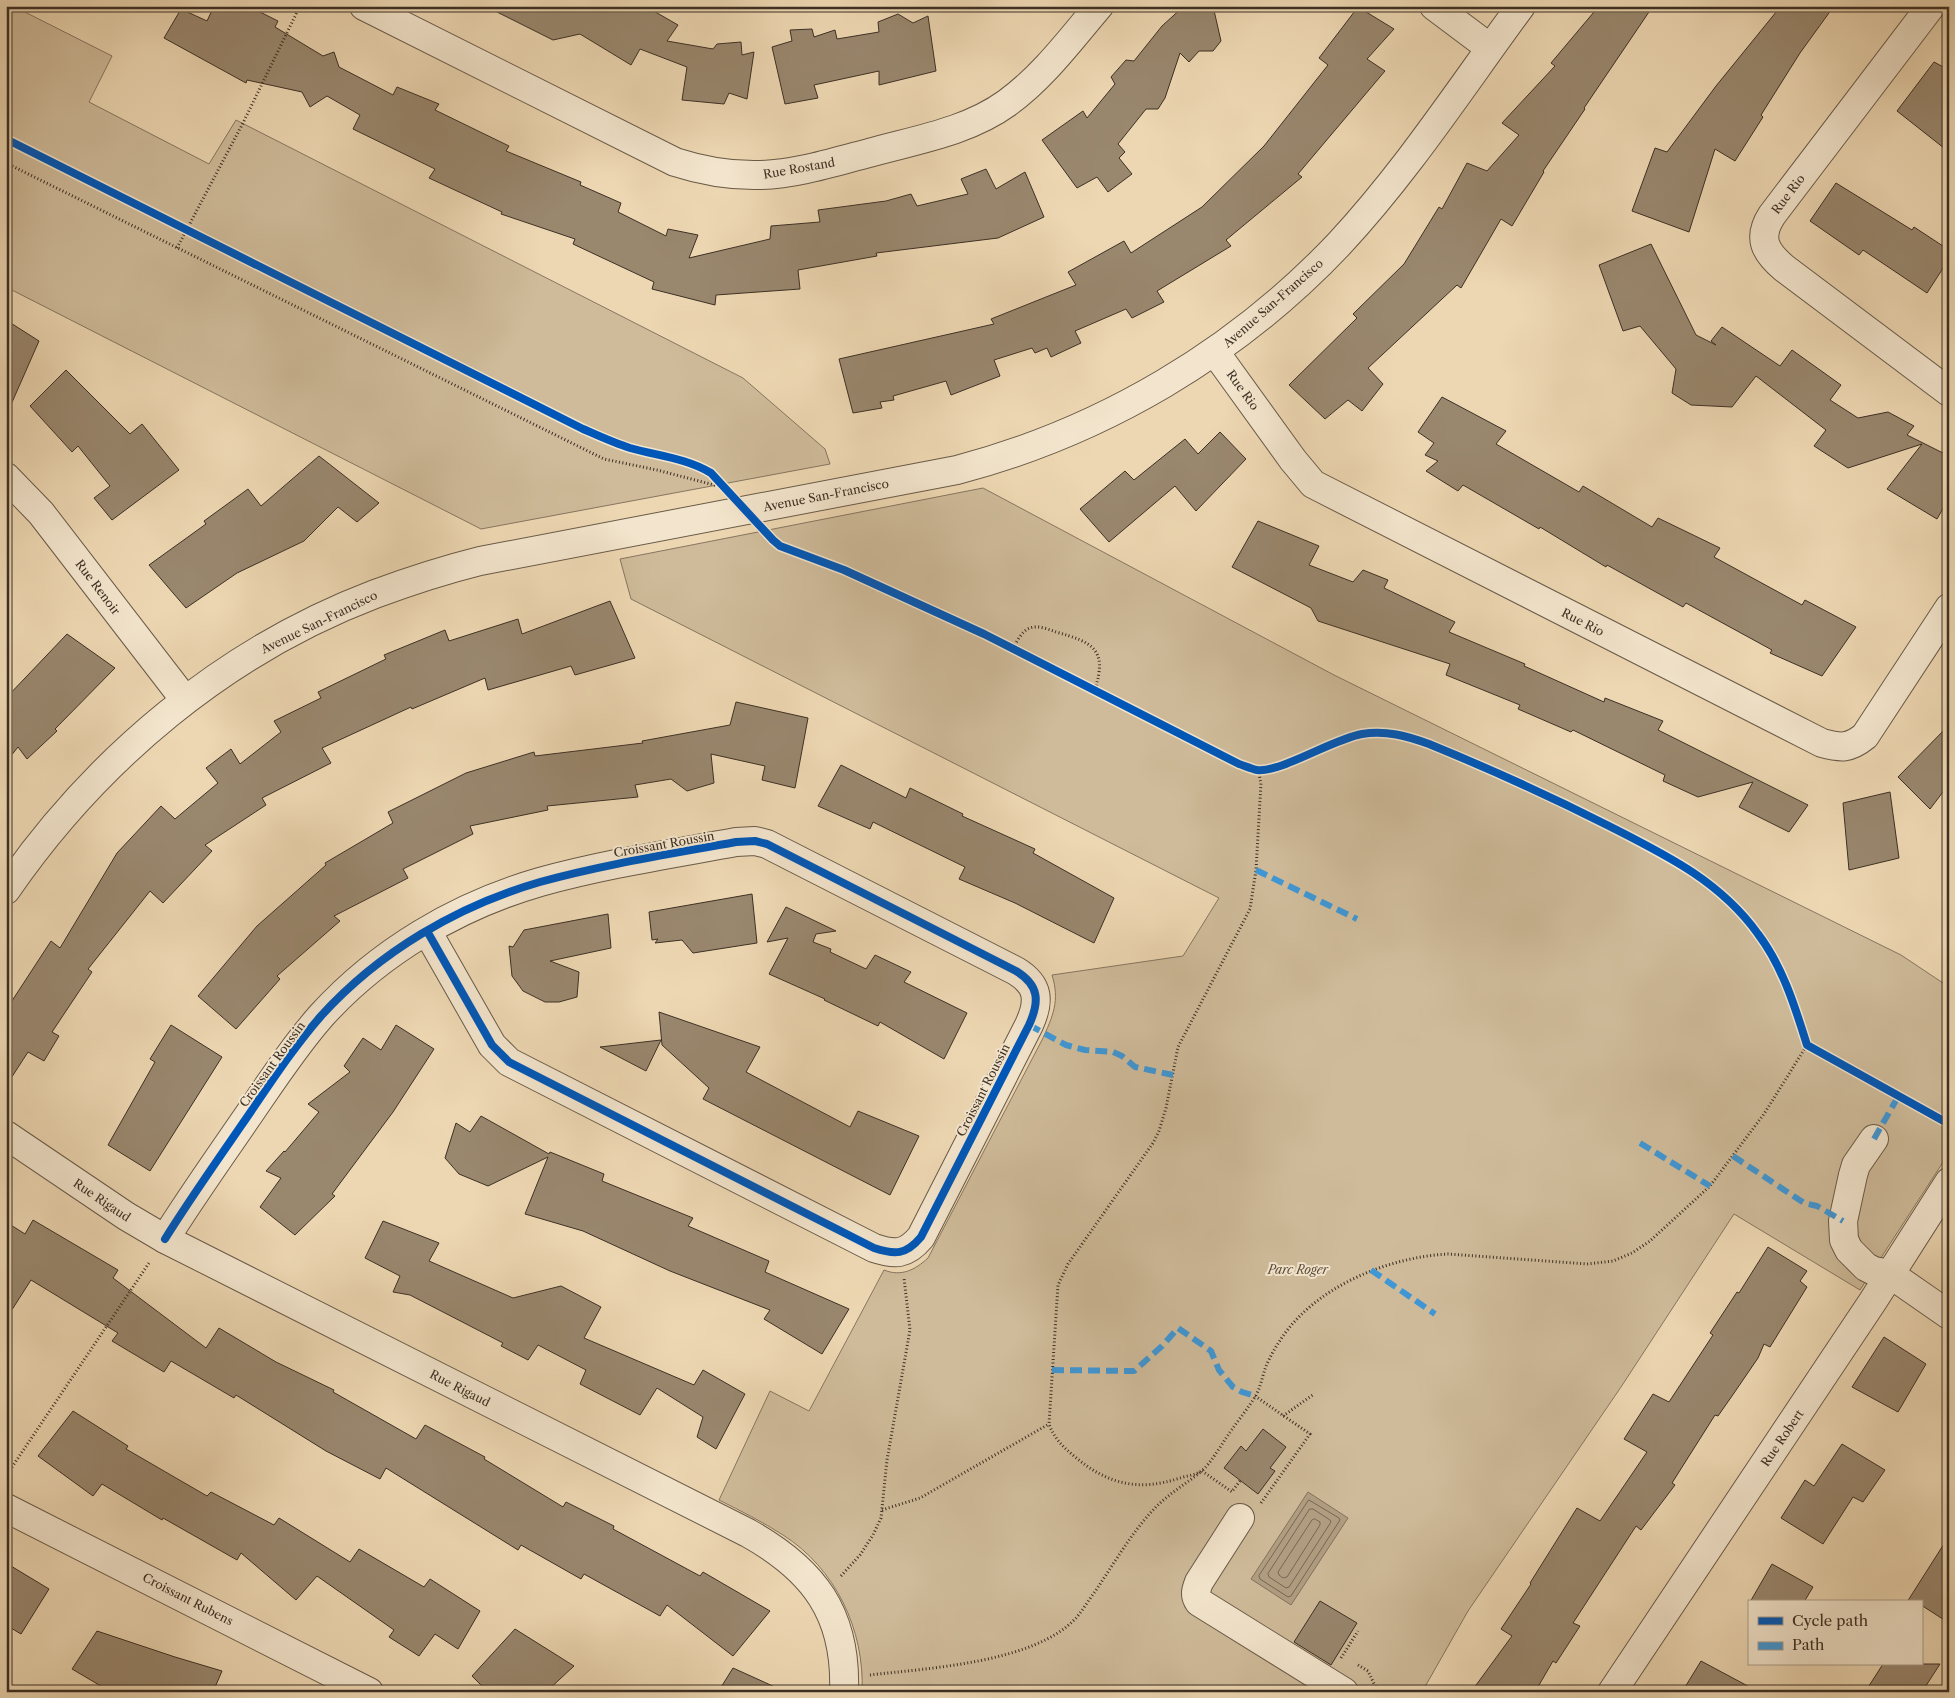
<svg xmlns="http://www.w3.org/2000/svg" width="1955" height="1698" font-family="'Libre Caslon Text',serif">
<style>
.green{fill:#cfbb9a;stroke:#867660}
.water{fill:#b19e82;stroke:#83725d}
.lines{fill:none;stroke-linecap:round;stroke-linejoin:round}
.shore{stroke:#776754;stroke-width:1}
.building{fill:#99876e;stroke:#3d3025}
.minor-casing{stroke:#695a48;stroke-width:30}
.path{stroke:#3d3025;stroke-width:3;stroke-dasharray:1 2.5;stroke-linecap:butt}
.minor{stroke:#f3e5cd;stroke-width:28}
.quiet{stroke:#3f97d6;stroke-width:6;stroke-dasharray:12 6;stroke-linecap:butt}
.cycleway-casing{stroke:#f3e5cd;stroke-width:11}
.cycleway{stroke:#0057b8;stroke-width:8}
.labels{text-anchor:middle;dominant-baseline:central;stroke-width:4;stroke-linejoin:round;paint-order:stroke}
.street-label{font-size:12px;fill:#3d3025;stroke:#f3e5cd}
.park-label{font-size:12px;font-style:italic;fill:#5a4c3c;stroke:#f3e5cd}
</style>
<rect width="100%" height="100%" fill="#edd7b2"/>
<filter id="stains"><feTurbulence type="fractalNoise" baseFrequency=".004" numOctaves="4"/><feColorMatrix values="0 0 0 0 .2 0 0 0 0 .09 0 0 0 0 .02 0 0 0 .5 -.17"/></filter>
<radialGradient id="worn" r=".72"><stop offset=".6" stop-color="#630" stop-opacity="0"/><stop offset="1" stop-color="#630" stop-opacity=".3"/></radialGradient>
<g class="green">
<polygon points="6,6 13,6 112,56 89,102 209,164 236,120 743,378 825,449 830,464 481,529 6,287"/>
<path d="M983,488L1334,675L1901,955L1949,987V1153L1860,1290L1734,1214L1621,1387L1468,1611L1422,1692H862C865,1630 835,1568 783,1535C763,1522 741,1511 719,1500L770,1391L809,1411L884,1270C901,1277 915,1270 928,1258L1042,1040C1053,1016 1060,1001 1052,975L1183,956L1219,898L631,599L620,559Z"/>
</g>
<polygon class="water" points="1308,1492 1348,1518 1291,1605 1251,1579"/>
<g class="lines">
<g class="shore">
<polygon points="1309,1500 1339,1518 1340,1520 1291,1596 1288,1597 1260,1579 1259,1576"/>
<polygon points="1310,1509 1313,1509 1330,1520 1331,1522 1289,1587 1286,1588 1269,1577 1268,1574"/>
<polygon points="1315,1519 1320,1522 1320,1525 1287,1577 1283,1578 1279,1575 1278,1572 1312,1520"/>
</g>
</g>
<g class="building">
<polygon points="214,6 248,6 278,21 275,27 323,56 334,52 339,67 393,95 397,87 439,104 435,110 509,146 506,151 581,182 580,185 621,203 618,212 666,236 668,229 698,235 689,258 770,239 771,226 820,222 818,210 886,201 911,194 917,206 968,194 961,179 986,169 996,189 1025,172 1044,217 998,238 876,253 877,256 798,270 800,289 716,295 715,305 652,289 654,282 573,244 575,239 501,214 502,212 429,178 435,169 353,129 360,115 327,96 310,107 302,92 247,80 246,83 164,38 181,9 207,21"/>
<polygon points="485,6 645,6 678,25 667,41 713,49 717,44 741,42 742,55 754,52 747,99 729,93 724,104 682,100 687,67 640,49 631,65 580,34 553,40"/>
<polygon points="1184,6 1213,6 1221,41 1213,51 1199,51 1189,62 1180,53 1165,98 1158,109 1146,109 1118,144 1125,152 1119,158 1132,174 1108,192 1097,177 1077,188 1042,140 1083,111 1087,118 1115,84 1111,77 1126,60 1134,61 1162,26"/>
<polygon points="1599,6 1653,6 1584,108 1585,109 1543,171 1544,172 1512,226 1501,219 1461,288 1457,285 1368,368 1383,384 1362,411 1348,400 1325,419 1289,385 1357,318 1353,314 1404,264 1439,207 1442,209 1467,163 1487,171 1519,135 1502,123 1555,66 1551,63"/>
<polygon points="1781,6 1834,6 1800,53 1761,115 1763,117 1735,161 1715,149 1689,232 1632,211 1655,148 1667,152 1716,86"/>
<polygon points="1358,7 1394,29 1367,59 1385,71 1298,174 1302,177 1226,240 1231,246 1157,291 1164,302 1132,318 1126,309 1075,331 1081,343 1051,357 1047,348 1035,353 1032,348 994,360 1000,376 951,395 946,381 893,396 894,400 880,402 882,408 853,413 839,359 994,324 991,319 1076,285 1068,272 1124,241 1131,253 1202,207 1264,146 1328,65 1319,58"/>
<polygon points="898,14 913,23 928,16 936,71 879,85 879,71 814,85 818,98 785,104 772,47 792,41 790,30 812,29 814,37 835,30 837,39 879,32 878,22"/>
<polygon points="1934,62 1949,70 1949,152 1897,111"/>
<polygon points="1836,183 1912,230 1914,227 1949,250 1949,259 1927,293 1863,250 1859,255 1810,221"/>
<polygon points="1651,244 1696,335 1716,345 1711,341 1722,327 1780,366 1792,350 1841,385 1830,400 1858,418 1888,412 1914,426 1907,435 1949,456 1949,498 1937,519 1887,489 1922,444 1848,468 1814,446 1826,430 1756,376 1732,407 1691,405 1672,393 1676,369 1640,326 1623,331 1599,265"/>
<polygon points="6,320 39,341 6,416"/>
<polygon points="66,370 130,434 142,424 179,470 112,520 94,498 110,486 78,446 72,452 30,406"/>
<polygon points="1442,397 1506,431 1496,444 1579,492 1583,486 1652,527 1658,518 1720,548 1714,557 1802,605 1805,600 1856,627 1822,676 1770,653 1772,650 1686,603 1683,607 1607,565 1606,567 1540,527 1539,529 1463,485 1458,491 1426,471 1438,461 1425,455 1434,443 1418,432"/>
<polygon points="1220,432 1246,459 1196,511 1175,486 1109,542 1080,509 1125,471 1134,480 1185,439 1198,454"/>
<polygon points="319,456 379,503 357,522 338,507 304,541 237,573 186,608 149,565 206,524 204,521 248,489 261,506"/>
<polygon points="1258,521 1319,546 1309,565 1353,582 1363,570 1388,580 1384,588 1455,622 1449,632 1525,664 1524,666 1604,702 1605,698 1663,721 1658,730 1808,805 1789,832 1739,807 1753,782 1698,797 1663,781 1665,775 1573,730 1571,732 1518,709 1520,705 1446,675 1450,664 1318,621 1311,608 1232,567"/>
<polygon points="610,601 635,658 575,675 571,666 488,690 485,678 412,709 411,707 322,748 331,763 262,798 266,805 205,845 212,851 163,903 150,891 88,969 92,972 52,1032 59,1036 44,1061 28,1052 6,1086 6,1010 51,941 60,948 117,853 161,806 175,819 218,783 206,768 231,749 240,764 281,732 274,721 321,698 318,692 386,659 384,655 445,630 449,641 518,619 522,634"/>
<polygon points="67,634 115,668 55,729 57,731 27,759 18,747 6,762 6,698"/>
<polygon points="736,702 808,718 795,788 762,780 765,766 711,754 714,783 687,791 671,779 635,785 638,797 547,806 548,810 470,826 473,834 403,869 408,878 334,916 340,921 277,976 280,979 236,1029 198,996 257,926 326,865 325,863 393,823 388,812 466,773 534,752 535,756 643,743 642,741 730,725"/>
<polygon points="1949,725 1949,784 1930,809 1898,777"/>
<polygon points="841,765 906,798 910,788 963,814 962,816 1035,849 1033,853 1114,898 1094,943 1015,903 959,879 965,867 873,822 870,829 818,806"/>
<polygon points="1890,792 1899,858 1849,870 1843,803"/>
<polygon points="752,894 757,943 693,953 682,940 655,943 658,939 652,940 649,912"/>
<polygon points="786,907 836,931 816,934 813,942 831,949 830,952 866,969 875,955 911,972 904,982 967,1013 944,1059 880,1022 878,1026 824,1000 825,999 769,974 788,938 767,942"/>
<polygon points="608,914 611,948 550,961 579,972 577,997 559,1002 545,1002 523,991 512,976 509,946 513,947 524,930"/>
<polygon points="659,1012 760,1047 746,1072 850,1127 858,1111 919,1136 890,1195 703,1099 709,1088 662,1045"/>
<polygon points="171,1025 222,1057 150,1171 108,1145 155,1062 150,1059"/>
<polygon points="396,1025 434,1049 393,1112 332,1194 335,1196 295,1235 260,1207 281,1178 266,1171 284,1151 285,1152 319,1112 308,1104 350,1072 344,1066 363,1038 381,1050"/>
<polygon points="661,1040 646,1071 600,1047"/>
<polygon points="481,1116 549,1154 550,1152 604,1174 602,1181 693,1218 688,1226 769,1261 765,1272 849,1309 822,1354 764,1319 770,1310 670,1271 583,1231 525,1214 548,1157 488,1186 459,1174 445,1158 456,1123 470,1132"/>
<polygon points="33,1220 118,1270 113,1278 206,1348 219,1328 276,1362 334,1390 333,1392 416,1439 425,1425 485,1457 484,1459 563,1507 566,1502 614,1526 613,1529 700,1576 703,1572 770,1611 733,1656 667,1605 660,1616 584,1574 581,1579 521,1545 518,1550 386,1468 380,1479 326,1451 236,1395 234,1398 171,1361 164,1372 112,1341 118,1333 31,1280 6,1319 6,1222 25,1234"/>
<polygon points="383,1221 439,1243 429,1261 513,1298 561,1286 601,1307 584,1338 694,1385 703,1370 745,1394 716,1449 697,1437 703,1417 657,1388 640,1415 580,1384 586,1370 538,1345 528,1360 501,1346 503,1343 410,1295 393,1292 400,1276 365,1258"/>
<polygon points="1768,1247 1807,1271 1800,1281 1807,1287 1770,1347 1764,1344 1758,1358 1732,1396 1718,1416 1715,1415 1672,1483 1675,1485 1641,1530 1636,1526 1573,1623 1580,1626 1556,1663 1553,1661 1535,1692 1471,1692 1512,1636 1501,1629 1531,1584 1530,1583 1577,1508 1600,1521 1647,1452 1624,1439 1653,1394 1669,1402 1713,1335 1710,1333 1737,1292 1739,1293"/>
<polygon points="1884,1337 1926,1364 1898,1412 1852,1387"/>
<polygon points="73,1411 128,1446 126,1449 207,1496 211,1492 274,1525 279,1518 350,1562 359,1549 424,1587 430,1579 480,1611 458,1649 435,1634 419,1656 389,1637 394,1630 317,1576 296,1600 241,1553 237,1560 163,1518 162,1520 102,1484 93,1496 38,1456"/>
<polygon points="1263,1429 1286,1447 1270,1468 1275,1471 1258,1494 1224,1468 1241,1446 1246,1451"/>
<polygon points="1842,1444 1885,1470 1863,1502 1853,1497 1823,1544 1781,1518 1805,1480 1814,1486"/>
<polygon points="1949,1536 1949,1623 1921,1605 1921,1602 1907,1602"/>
<polygon points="6,1563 49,1589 21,1634 6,1625"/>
<polygon points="1772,1564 1813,1587 1804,1602 1750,1602"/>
<polygon points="1320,1601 1357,1623 1331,1665 1294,1642"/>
<polygon points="515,1629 574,1666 546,1692 488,1692 472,1676"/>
<polygon points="97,1631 175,1657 222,1671 213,1692 111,1692 72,1669"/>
<polygon points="1701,1661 1759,1692 1682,1692"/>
<polygon points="1883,1664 1940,1664 1922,1692 1865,1692"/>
<polygon points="733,1668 786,1692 718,1692"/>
</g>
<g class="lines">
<defs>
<g id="minor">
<path d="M364,6L675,162C703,171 731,176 761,175C797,174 834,162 869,153C915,140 967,132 1007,103C1043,77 1071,39 1099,6"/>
<polyline points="1434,6 1490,48"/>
<path d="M1931,6L1772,215C1757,238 1765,252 1784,268L1949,392"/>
<path d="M1215,352L1293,460L1313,484L1822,743C1841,748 1849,749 1865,736L1949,608"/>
<polyline points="6,477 41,513 185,700"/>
<path d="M6,890C97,758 225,651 375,594C410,581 444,570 480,561L957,470C1102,432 1236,353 1339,244C1407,171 1462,86 1521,6"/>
<path d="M6,1135L126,1216L165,1239L748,1533C814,1570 847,1614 844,1692"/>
<polyline points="1874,1139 1856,1165 1853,1175 1843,1221 1844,1240 1849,1250 1866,1267 1874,1271 1890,1274 1949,1315"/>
<path d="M165,1239C190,1199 217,1161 243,1123C268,1087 292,1049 321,1016C379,952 457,906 540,882C605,864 671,854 736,842L755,841L767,844L1016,971C1039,985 1040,1001 1029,1025L921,1237C906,1255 895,1255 874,1248L509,1062L492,1045L427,931"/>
<polyline points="6,1508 369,1692"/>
<path d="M1240,1518L1199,1582C1196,1590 1194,1595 1199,1602L1344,1692"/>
<polyline points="1612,1692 1873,1301 1949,1182"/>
</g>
</defs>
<use href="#minor" class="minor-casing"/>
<g class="path">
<polyline points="6,163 604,459 657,470 718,486"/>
<polyline points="177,248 243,123 300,6"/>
<path d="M1013,648C1017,641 1022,631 1030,628C1038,625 1048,629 1056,632C1092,642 1108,649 1095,689"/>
<path d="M1258,770L1261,783L1256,870L1250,909L1178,1047L1166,1108L1159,1131L1153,1143L1068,1264L1058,1285L1049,1424C1054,1438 1063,1447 1074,1456C1107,1484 1138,1492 1180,1478C1186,1476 1196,1475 1201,1471C1209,1467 1226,1437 1233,1428C1240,1418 1248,1408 1255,1397C1260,1389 1262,1378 1265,1369C1269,1358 1275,1348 1281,1339C1315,1287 1388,1257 1448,1254L1587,1264L1613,1261L1632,1253L1650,1241L1710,1186L1764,1114L1807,1045"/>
<polyline points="1255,1396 1310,1434 1261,1503"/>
<polyline points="1283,1416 1314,1394"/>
<polyline points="6,1476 149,1263"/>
<polyline points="1233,1490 1240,1481"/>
<polyline points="882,1510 920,1498 1049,1424"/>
<polyline points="841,1576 860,1555 873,1535 881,1518 887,1460 910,1330 904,1278"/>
<polyline points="1341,1658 1358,1631"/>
<polyline points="1358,1665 1368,1671 1378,1692"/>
<path d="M870,1675C929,1668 1034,1663 1076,1618C1083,1610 1088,1601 1094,1593C1114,1564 1132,1531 1157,1506C1170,1493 1187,1483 1202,1471L1232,1492"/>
</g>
<use href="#minor" class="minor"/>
<g class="quiet">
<polyline points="1256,870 1357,919"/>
<polyline points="1029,1025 1066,1045 1085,1050 1113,1052 1122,1056 1135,1067 1173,1075"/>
<polyline points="1874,1139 1899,1095"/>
<polyline points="1640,1143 1710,1186"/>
<polyline points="1733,1156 1804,1203 1817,1206 1843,1221"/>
<polyline points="1371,1270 1435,1314"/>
<polyline points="1052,1370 1134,1371 1162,1346 1178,1328 1211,1351 1219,1370 1233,1387 1242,1392 1255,1396"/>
</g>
<defs>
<g id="cycleway">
<path d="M6,139L583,429C599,436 614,443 630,448C658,456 686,458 711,473L773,540L780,546L844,570L984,634L1239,764C1245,766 1252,769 1257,770C1280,773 1333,739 1362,734C1386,730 1407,736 1429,744C1490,769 1550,796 1609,826C1666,855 1720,881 1758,934C1783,967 1795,1007 1807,1045L1949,1124"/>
<path d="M165,1239C190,1199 217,1161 243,1123C268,1087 292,1049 321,1016C379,952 457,906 540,882C605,864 671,854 736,842L755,841L767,844L1016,971C1039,985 1040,1001 1029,1025L921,1237C906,1255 895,1255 874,1248L509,1062L492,1045L427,931"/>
</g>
</defs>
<use href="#cycleway" class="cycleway-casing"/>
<use href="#cycleway" class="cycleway"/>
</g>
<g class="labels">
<g class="street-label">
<text transform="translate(799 168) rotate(-10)">Rue Rostand</text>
<text transform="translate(1788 194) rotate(-53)">Rue Rio</text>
<text transform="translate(1273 303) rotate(-41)">Avenue San-Francisco</text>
<text transform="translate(1243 390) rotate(54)">Rue Rio</text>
<text transform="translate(826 495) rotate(-11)">Avenue San-Francisco</text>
<text transform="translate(98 587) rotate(53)">Rue Renoir</text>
<text transform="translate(319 622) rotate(-26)">Avenue San-Francisco</text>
<text transform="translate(1583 622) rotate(27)">Rue Rio</text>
<text transform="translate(664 844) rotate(-10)">Croissant Roussin</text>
<text transform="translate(272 1064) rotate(-54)">Croissant Roussin</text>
<text transform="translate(983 1090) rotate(-63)">Croissant Roussin</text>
<text transform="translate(102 1200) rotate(34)">Rue Rigaud</text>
<text transform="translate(460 1388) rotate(27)">Rue Rigaud</text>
<text transform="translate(1782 1438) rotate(-56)">Rue Robert</text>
<text transform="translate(188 1599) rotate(27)">Croissant Rubens</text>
</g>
<g class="park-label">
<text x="1298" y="1269">Parc Roger</text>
</g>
</g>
<rect width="1955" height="1698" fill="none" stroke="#edd7b2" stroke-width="25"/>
<rect x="8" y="8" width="1940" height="1683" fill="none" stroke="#3d3025" stroke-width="2.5"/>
<rect x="12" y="12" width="1930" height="1673" fill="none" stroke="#3d3025"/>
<rect x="1748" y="1600" width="175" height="65" fill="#f3e5cd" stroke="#aa9d8a"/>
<rect x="1758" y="1617" width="25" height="8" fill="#0057b8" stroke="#aa9d8a"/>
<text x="1792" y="1626" font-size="15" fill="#3d3025">Cycle path</text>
<rect x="1758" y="1642" width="25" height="8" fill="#3f97d6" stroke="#aa9d8a"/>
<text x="1792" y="1650" font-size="15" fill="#3d3025">Path</text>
<rect width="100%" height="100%" filter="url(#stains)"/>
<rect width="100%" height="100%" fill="url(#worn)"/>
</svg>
